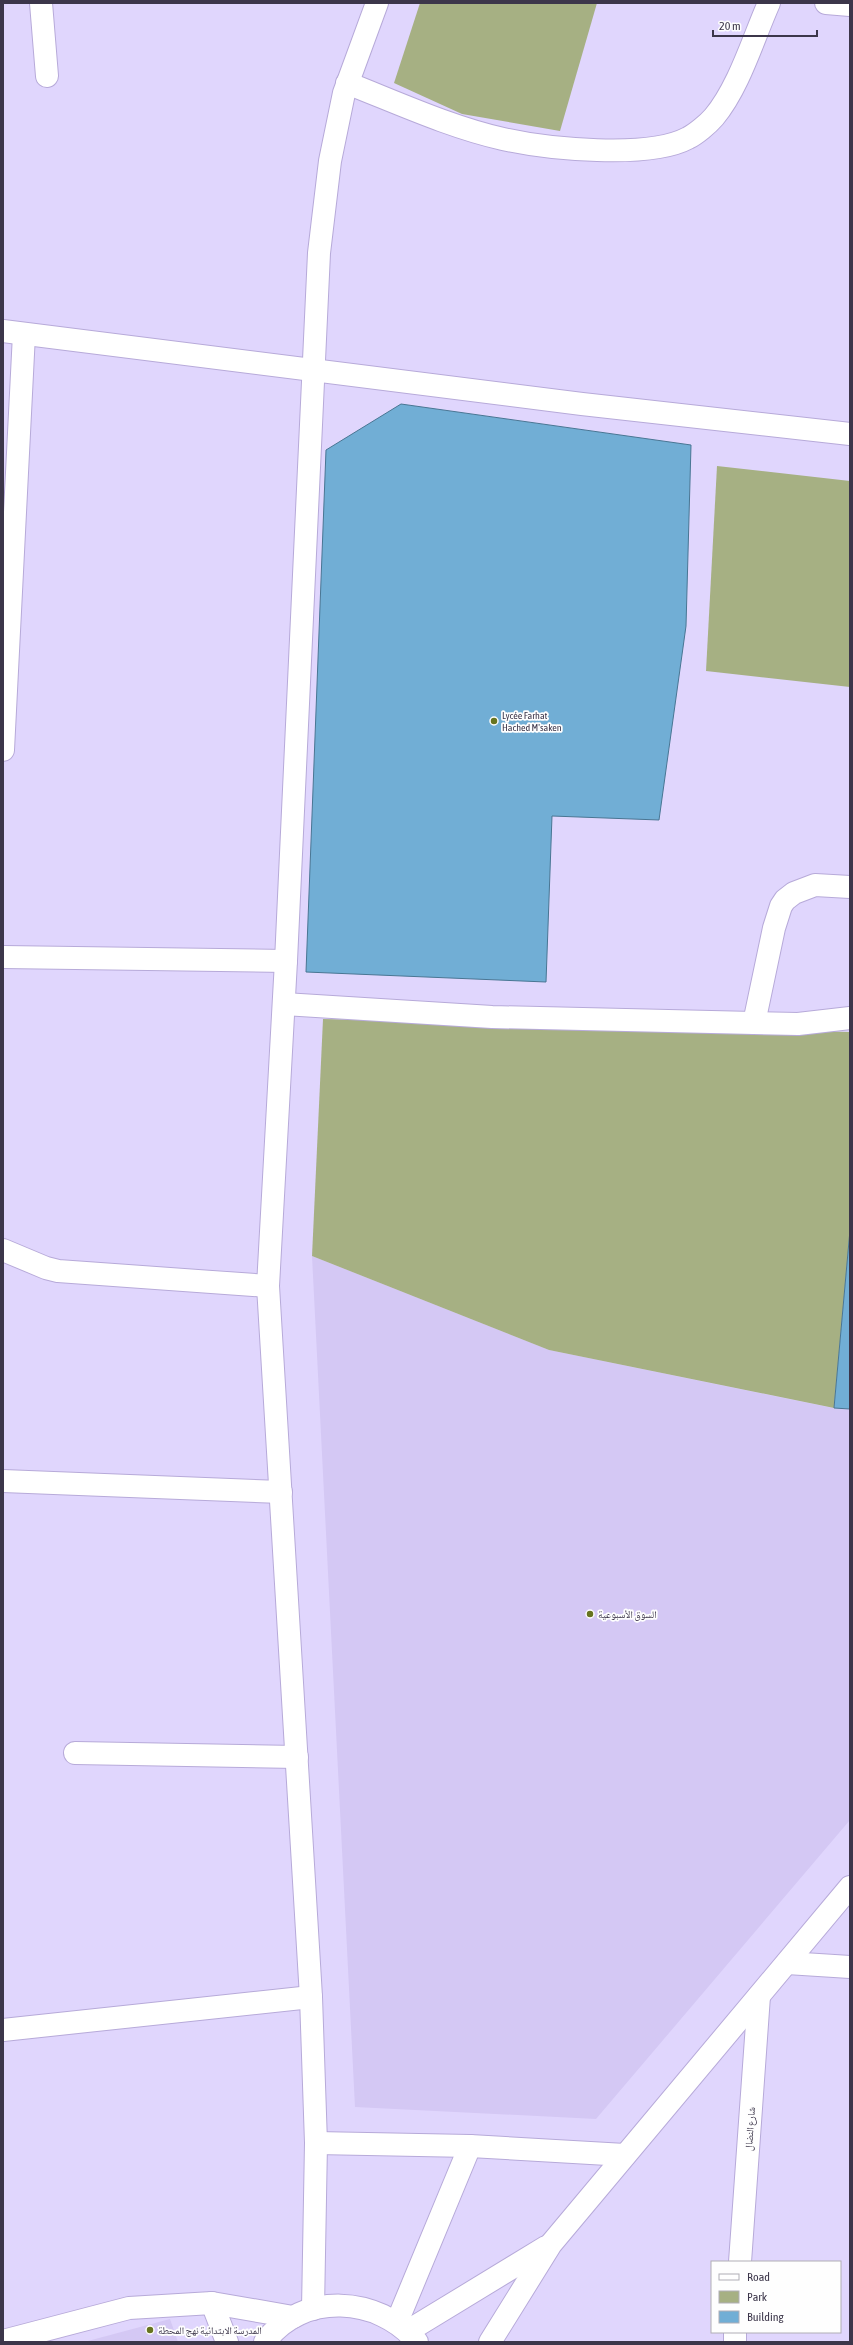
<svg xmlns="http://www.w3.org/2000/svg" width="853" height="2345" font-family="'Asap Condensed','Noto Naskh Arabic',sans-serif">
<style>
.built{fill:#d4c8f4}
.green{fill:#a6b083}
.building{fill:#71aed5;stroke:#497693}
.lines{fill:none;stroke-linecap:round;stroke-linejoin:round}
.minor-casing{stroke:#b7aad9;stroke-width:24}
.tertiary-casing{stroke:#b7aad9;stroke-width:24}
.secondary-casing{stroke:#b7aad9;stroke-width:24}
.minor{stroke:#fff;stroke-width:22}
.tertiary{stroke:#fff;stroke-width:22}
.secondary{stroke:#fff;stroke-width:22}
.poi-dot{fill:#67741f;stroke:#fefefe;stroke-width:1.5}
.labels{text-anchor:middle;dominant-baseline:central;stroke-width:3.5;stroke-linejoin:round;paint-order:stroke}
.poi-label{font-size:10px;fill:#3c364a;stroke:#fefefe;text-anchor:start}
.street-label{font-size:10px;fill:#3c364a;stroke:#fefefe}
</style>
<rect width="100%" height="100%" fill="#e0d6fd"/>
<g class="built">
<polygon points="312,1256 549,1350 833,1408 850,1409 850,1820 596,2119 355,2107"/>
<polygon points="170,2319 178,2342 84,2342"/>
</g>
<g class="green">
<polygon points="420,3 597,3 560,131 462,114 394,83"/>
<polygon points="717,466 850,481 850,687 706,671"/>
<polygon points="323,1019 850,1032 850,1230 834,1408 549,1350 312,1256"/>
</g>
<g class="building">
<polygon points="401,404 691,445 686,626 659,820 552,816 546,982 306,972 326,450"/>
<polygon points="850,1230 850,1409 834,1408"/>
</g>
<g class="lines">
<defs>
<g id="minor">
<polyline points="41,3 47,76"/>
<polyline points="826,3 850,5"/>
<path d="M347,83C398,103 450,127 503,139C547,149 649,159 688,138C696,134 708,124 714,117C739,87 753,39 769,3"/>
<polyline points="3,750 24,334"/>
<polyline points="3,957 286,961"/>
<polyline points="284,1004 492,1017 754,1023 798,1024 850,1018"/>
<polyline points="754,1023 774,928 781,906 785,900 794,893 815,885 850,887"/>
<polyline points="3,1250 46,1268 58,1271 268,1286"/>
<polyline points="3,1481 281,1492"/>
<polyline points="75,1753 297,1757"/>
<polyline points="787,1963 850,1967"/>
<polyline points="3,2030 311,1997"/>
<polyline points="316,2143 470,2146 625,2155"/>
<polyline points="740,2262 759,1996"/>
<polyline points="212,2303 227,2342"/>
<polyline points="313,2309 316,2143 311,1997 268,1286 286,961 319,253 330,161 344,93 377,3"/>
<polyline points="3,2341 129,2308 212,2303 293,2317"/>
<polyline points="735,2342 735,2332"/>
</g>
<g id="tertiary">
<polyline points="397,2322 470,2146"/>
<polyline points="408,2331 546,2247"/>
<path d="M265,2342C302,2291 379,2296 417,2342"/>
<polyline points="490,2342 551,2244 850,1887"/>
</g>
<polyline id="secondary" points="3,331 582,404 850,434"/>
</defs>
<use href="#minor" class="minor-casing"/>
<use href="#tertiary" class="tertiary-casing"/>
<use href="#secondary" class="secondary-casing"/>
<use href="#minor" class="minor"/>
<use href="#tertiary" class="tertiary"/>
<use href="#secondary" class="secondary"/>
</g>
<g class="poi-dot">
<circle cx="494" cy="721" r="4"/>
<circle cx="590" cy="1614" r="4"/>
<circle cx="150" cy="2330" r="4"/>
</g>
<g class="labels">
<g class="poi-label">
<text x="502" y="715">Lycée Farhat<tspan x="502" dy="12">Hached M'saken</tspan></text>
<text x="598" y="1614">السوق اﻷسبوعية</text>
<text x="158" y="2330">المدرسة الابتدائية نهج المحطة</text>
</g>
<g class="street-label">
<text transform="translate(750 2129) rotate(-86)">شارع النضال</text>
</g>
</g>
<rect width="853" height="2345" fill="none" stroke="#3c364a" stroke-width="8"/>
<rect x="711" y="2261" width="130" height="72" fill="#fefefe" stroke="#b0aeb6"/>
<rect x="719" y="2274" width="20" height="6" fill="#ffffff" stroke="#b0aeb6"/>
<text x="747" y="2281" font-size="12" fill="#3c364a">Road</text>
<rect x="719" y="2291" width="20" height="12" fill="#a6b083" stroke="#b0aeb6"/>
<text x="747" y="2301" font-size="12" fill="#3c364a">Park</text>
<rect x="719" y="2311" width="20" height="12" fill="#71aed5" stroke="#b0aeb6"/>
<text x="747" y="2321" font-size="12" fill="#3c364a">Building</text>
<path d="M713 30v6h104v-6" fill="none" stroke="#3c364a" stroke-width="2"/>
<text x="719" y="30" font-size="12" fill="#3c364a" stroke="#fefefe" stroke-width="3" paint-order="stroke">20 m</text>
</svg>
